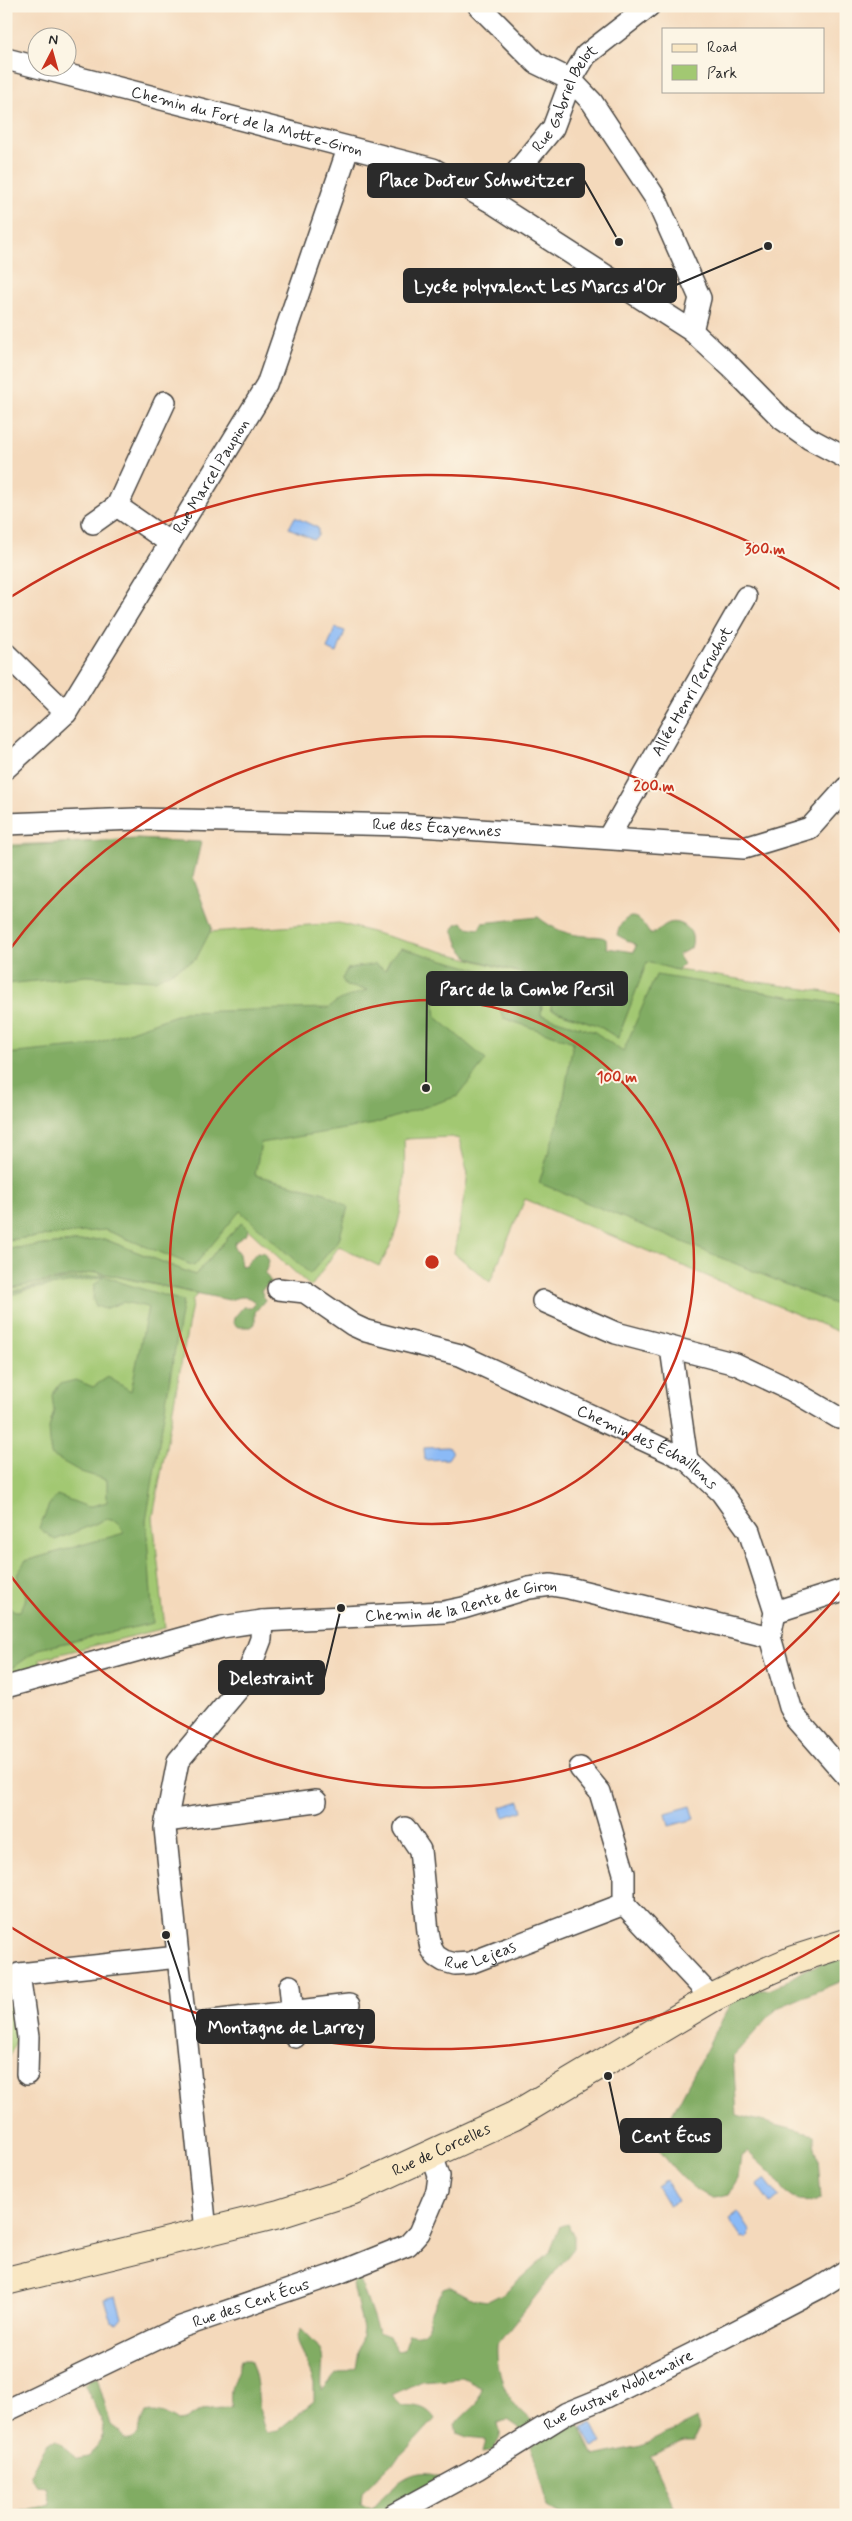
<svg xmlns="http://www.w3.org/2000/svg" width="852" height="2521" font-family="Mynerve,sans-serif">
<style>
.green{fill:#a2c872;stroke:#667a4e}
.forest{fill:#81ac64;stroke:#566c48}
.water{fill:#8bbaf6;stroke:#5b7290}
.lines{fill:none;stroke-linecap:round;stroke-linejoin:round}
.minor-casing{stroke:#494541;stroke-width:24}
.secondary-casing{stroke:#494541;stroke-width:30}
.minor{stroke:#fff;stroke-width:21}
.secondary{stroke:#f9e7c3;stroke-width:28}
.ring{fill:none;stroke:#c8321e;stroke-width:2.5}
.labels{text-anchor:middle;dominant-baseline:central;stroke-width:4;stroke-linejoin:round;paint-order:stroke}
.street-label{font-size:16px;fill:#2b2b2b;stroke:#fcf5e5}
.centre{fill:#c8321e;stroke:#fcf5e5;stroke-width:2.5}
.ring-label{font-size:15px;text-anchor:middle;font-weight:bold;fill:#c8321e;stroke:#fcf5e5;stroke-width:4;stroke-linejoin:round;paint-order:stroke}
.leader{fill:none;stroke:#2b2b2b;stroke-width:2}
.callout-dot{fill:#2b2b2b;stroke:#fcf5e5;stroke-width:2}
.callout{fill:#2b2b2b;stroke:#2b2b2b;stroke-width:2}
.callout-label{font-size:18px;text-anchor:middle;font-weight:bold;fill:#fff}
</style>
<rect width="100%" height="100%" fill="#fcf5e5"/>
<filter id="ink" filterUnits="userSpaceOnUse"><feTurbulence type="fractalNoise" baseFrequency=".02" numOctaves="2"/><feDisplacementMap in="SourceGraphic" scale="10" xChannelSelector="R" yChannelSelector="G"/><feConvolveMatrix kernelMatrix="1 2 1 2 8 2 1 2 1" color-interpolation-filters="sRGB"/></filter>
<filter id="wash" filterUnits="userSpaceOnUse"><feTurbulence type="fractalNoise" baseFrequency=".0096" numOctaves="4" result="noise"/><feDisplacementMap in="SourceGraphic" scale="20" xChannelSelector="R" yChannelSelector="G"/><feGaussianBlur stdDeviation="1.12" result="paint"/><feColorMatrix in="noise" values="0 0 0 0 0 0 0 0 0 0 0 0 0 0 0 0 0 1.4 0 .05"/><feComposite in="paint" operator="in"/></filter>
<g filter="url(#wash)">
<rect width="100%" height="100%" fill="#f4d9bb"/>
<g class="green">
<path d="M137,840L169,941L209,932L339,923L553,982L551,1009L597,1025L618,1038L647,961L677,970L846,995V1335L525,1199L490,1282L454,1253L468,1175L459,1139L451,1137L404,1139C406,1181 404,1230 379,1266L339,1246L311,1287L241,1223L195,1275L104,1239L6,1249V845Z"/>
<polygon points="96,1272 198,1294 193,1299 153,1517 165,1628 40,1659 41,1667 6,1675 6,1289"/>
<path d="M6,2005H10C25,2028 17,2040 6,2063Z"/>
</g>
<g class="forest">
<polygon points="136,839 201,842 193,877 212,928 196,959 155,980 87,976 6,984 6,847"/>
<path d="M538,917C553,929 567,935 586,936C594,937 600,935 606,939L607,948L634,952L636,945L617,935C619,924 629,910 640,921C644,924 647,930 650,934C658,933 660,927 667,924C676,919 690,926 692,936C693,940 692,945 691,948L678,955L684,964L677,970L647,962L618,1038L597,1025L551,1009L552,982L469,958L459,946L453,929L456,924L462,922L467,927L479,929L482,923Z"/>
<polygon points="401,948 544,988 541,1015 595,1032 623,1052 656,975 846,1005 846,1309 539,1183 562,1109 573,1042 503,1018 498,1003 434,999 436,1017 486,1060 458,1096 374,1124 261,1143 255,1175 325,1193 348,1207 339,1240 310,1274 240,1211 194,1266 105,1230 6,1240 6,1054 88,1046 185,1012 328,1008 339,1000 368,990 346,986 342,979 347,969 375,964 385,970 390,960"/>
<path d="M241,1223L248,1229L247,1234L235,1242L234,1247L239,1254L241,1266L246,1265L257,1252L265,1253L269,1261L265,1273L271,1282L261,1290L265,1300L255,1312V1324L251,1327H238L233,1323L234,1318L243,1307H253L255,1303C248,1294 239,1297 229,1300L96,1272L6,1289V1249L104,1239L195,1275Z"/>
<path d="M103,1275L122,1283L183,1301L146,1521L153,1623L39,1649L14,1667L6,1669V1605L15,1611H20C32,1591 22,1593 17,1575L25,1561L124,1533L118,1522L107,1519L55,1540L39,1528L49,1505L57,1495L88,1507L107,1502V1480L81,1472L51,1455L49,1428L54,1411L52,1395L60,1384L76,1380L93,1387L108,1377L131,1391L148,1307L123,1302L105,1309L96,1306L93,1300L94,1285L103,1277L26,1290L6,1297V1293L57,1281Z"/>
<path d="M846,1956V1979L777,2008L733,2056L737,2115L814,2135V2143L818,2158L821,2199L813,2202L798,2201L784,2191L776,2178L748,2152L741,2156L738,2179L729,2194C724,2195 718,2197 713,2197C694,2196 666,2160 656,2145L734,1997L740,1990H768L784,1983L804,1970Z"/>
<path d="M568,2224L574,2235V2248L497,2345C496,2368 502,2388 517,2407C523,2415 530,2417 535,2427L526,2433L507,2420L497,2423L500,2437L493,2451L482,2453L485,2439L467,2437L457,2433L455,2424L477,2403L482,2388L462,2378L421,2381L392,2395L402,2405C416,2406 427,2406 435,2419L413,2443L362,2492L361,2504L371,2509C390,2490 410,2463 440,2476L424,2496L389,2515H6V2510L12,2513L50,2505L46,2487L36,2486L30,2475L47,2442L56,2440L78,2459L90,2457L103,2435L104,2426L85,2386L89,2380L97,2377L111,2425L119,2431L125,2440H130L137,2434L146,2413C155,2410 172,2415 178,2421L186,2420L202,2410L232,2407C227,2389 236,2378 241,2360H250C261,2381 255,2409 266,2432L278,2430L314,2401V2383L297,2338L301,2328C332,2358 320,2355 322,2391L336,2374L356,2367L363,2329L353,2285L357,2279L361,2283L378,2332L389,2336L396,2351L403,2350L409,2333C420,2336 424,2334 430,2324L429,2316L443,2288L449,2286L473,2299L488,2301L504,2293L550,2252L560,2226Z"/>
<polygon points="697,2419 699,2428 693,2441 684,2441 650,2456 678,2515 561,2515 547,2507 536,2461 530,2446 565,2421 577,2421 594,2456 641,2446"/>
</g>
<g class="water">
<polygon points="295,517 318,528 318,536 313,539 289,528"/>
<polygon points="335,628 345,631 337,653 327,649"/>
<polygon points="448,1447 452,1453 448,1459 425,1460 424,1448"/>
<polygon points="520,1801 523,1811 504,1817 501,1807"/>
<polygon points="691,1806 695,1819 669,1826 666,1813"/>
<polygon points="765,2179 779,2197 771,2204 757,2185"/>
<polygon points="666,2180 678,2201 669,2206 657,2186"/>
<polygon points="738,2212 751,2232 749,2234 750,2236 746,2239 744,2237 742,2238 729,2219"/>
<polygon points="116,2296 122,2318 117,2324 111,2322 104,2299"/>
<polygon points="592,2423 602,2443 593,2447 582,2428"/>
</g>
</g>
<g filter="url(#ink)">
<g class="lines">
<defs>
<g id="minor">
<polyline points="479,6 536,63 571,80 592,102 656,199 700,298 692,331"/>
<path id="s1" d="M6,59L433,169L488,200L692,331L732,368L782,419L810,439L846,458"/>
<path id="s2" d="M488,200L515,174L553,128L571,80L586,55L649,6"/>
<polyline points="165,402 117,506 170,543"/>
<polyline points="93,523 117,506"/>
<polyline points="6,654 66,713"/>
<path id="s3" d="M6,768L66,713L267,385L348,149"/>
<path id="s4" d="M6,824L136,819L406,825L744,848L810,828L846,788"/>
<path id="s5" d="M608,838L746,597"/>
<path id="s6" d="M278,1289L305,1292L353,1325L366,1331L460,1355L687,1460L721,1492L749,1531L775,1612L770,1637L790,1707L796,1718L846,1775"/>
<polyline points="543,1301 616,1333 736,1364 791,1390 839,1418"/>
<polyline points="671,1348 687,1460"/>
<polyline points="775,1612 846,1589"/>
<path id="s7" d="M6,1687L222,1627L262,1621L444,1612L463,1608L529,1588L551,1585L569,1588L770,1637"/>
<polyline points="580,1768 600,1792 624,1873 624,1904 712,1998"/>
<polyline points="166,1821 316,1801"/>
<path id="s8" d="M405,1828L420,1850L428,1932L431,1948L436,1956L444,1961L455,1964L470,1963L624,1904"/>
<polyline points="290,1986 295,2037"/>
<polyline points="186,2024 349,2005"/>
<polyline points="27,2074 28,2037 19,1974 178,1957"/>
<polyline points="206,2231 165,1828 178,1761 245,1681 261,1639 262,1621"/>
<path id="s9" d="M6,2411L181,2327L336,2274L408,2245L419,2233L437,2191L439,2176L432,2155"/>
<path id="s10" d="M393,2515L477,2469L567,2413L604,2398L696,2352L819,2288L846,2271"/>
</g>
<g id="secondary">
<path id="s11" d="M6,2281L279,2214L351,2191L514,2116L712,1998L756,1976L793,1960L846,1943"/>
</g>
</defs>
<use href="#minor" class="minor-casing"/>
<use href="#secondary" class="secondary-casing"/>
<use href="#minor" class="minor"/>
<use href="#secondary" class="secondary"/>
</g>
</g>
<g class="ring">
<circle cx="432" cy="1262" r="262"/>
<path d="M846 1585A525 525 0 0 1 7 1571M7 953A525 525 0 0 1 846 939"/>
<path d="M843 1933A787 787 0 0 1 9 1926M9 598A787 787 0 0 1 843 591"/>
</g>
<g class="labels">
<g class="street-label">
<text stroke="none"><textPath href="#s2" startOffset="129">Rue Gabriel Belot</textPath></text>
<text stroke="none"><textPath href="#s1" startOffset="249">Chemin du Fort de la Motte-Giron</textPath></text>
<text stroke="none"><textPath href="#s3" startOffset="359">Rue Marcel Paupion</textPath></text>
<text stroke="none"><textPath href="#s5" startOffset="169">Allée Henri Perruchot</textPath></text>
<text stroke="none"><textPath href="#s4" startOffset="431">Rue des Écayennes</textPath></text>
<text stroke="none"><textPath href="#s6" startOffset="406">Chemin des Échaillons</textPath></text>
<text stroke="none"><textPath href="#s7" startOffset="466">Chemin de la Rente de Giron</textPath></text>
<text stroke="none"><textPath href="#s8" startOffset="182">Rue Lejeas</textPath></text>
<text stroke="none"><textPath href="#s11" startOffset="456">Rue de Corcelles</textPath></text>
<text stroke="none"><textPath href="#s9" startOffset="268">Rue des Cent Écus</textPath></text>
<text stroke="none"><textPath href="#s10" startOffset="258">Rue Gustave Noblemaire</textPath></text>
</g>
</g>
<circle cx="432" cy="1262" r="8" class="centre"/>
<g class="ring-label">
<text x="765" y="554">300 m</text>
<text x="654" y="791">200 m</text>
<text x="617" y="1082">100 m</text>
</g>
<path class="leader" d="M619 242L584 180M768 246L676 285M426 1088L427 989M341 1608L324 1678M166 1935L197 2027M608 2076L621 2136"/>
<g class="callout-dot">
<circle cx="619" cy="242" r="5"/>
<circle cx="768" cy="246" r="5"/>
<circle cx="426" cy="1088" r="5"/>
<circle cx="341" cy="1608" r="5"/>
<circle cx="166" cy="1935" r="5"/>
<circle cx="608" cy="2076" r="5"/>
</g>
<g class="callout">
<rect x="368" y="164" width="216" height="33" rx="5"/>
<rect x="404" y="269" width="272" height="33" rx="5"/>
<rect x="427" y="972" width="200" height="33" rx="5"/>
<rect x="219" y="1661" width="105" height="33" rx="5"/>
<rect x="197" y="2010" width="177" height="33" rx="5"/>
<rect x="621" y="2119" width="100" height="33" rx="5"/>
</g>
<g class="callout-label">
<text x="476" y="186">Place Docteur Schweitzer</text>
<text x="540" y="292">Lycée polyvalent Les Marcs d'Or</text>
<text x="527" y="995">Parc de la Combe Persil</text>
<text x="271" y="1684">Delestraint</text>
<text x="286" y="2033">Montagne de Larrey</text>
<text x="671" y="2142">Cent Écus</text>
</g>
<rect width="852" height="2521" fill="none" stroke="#fcf5e5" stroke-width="25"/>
<rect x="662" y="28" width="162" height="65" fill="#fcf5e5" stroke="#a8a49b"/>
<rect x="672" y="44" width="25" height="8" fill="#f9e7c3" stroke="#a8a49b"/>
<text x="707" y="52" font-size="15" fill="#2b2b2b">Road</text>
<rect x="672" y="65" width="25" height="15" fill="#a2c872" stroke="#a8a49b"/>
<text x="707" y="78" font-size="15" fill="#2b2b2b">Park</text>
<g transform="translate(52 52) rotate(6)"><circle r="24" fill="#fcf5e5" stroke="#a8a49b"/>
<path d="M0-4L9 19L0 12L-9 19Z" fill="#c8321e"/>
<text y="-8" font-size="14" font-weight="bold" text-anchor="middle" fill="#2b2b2b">N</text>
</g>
</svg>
